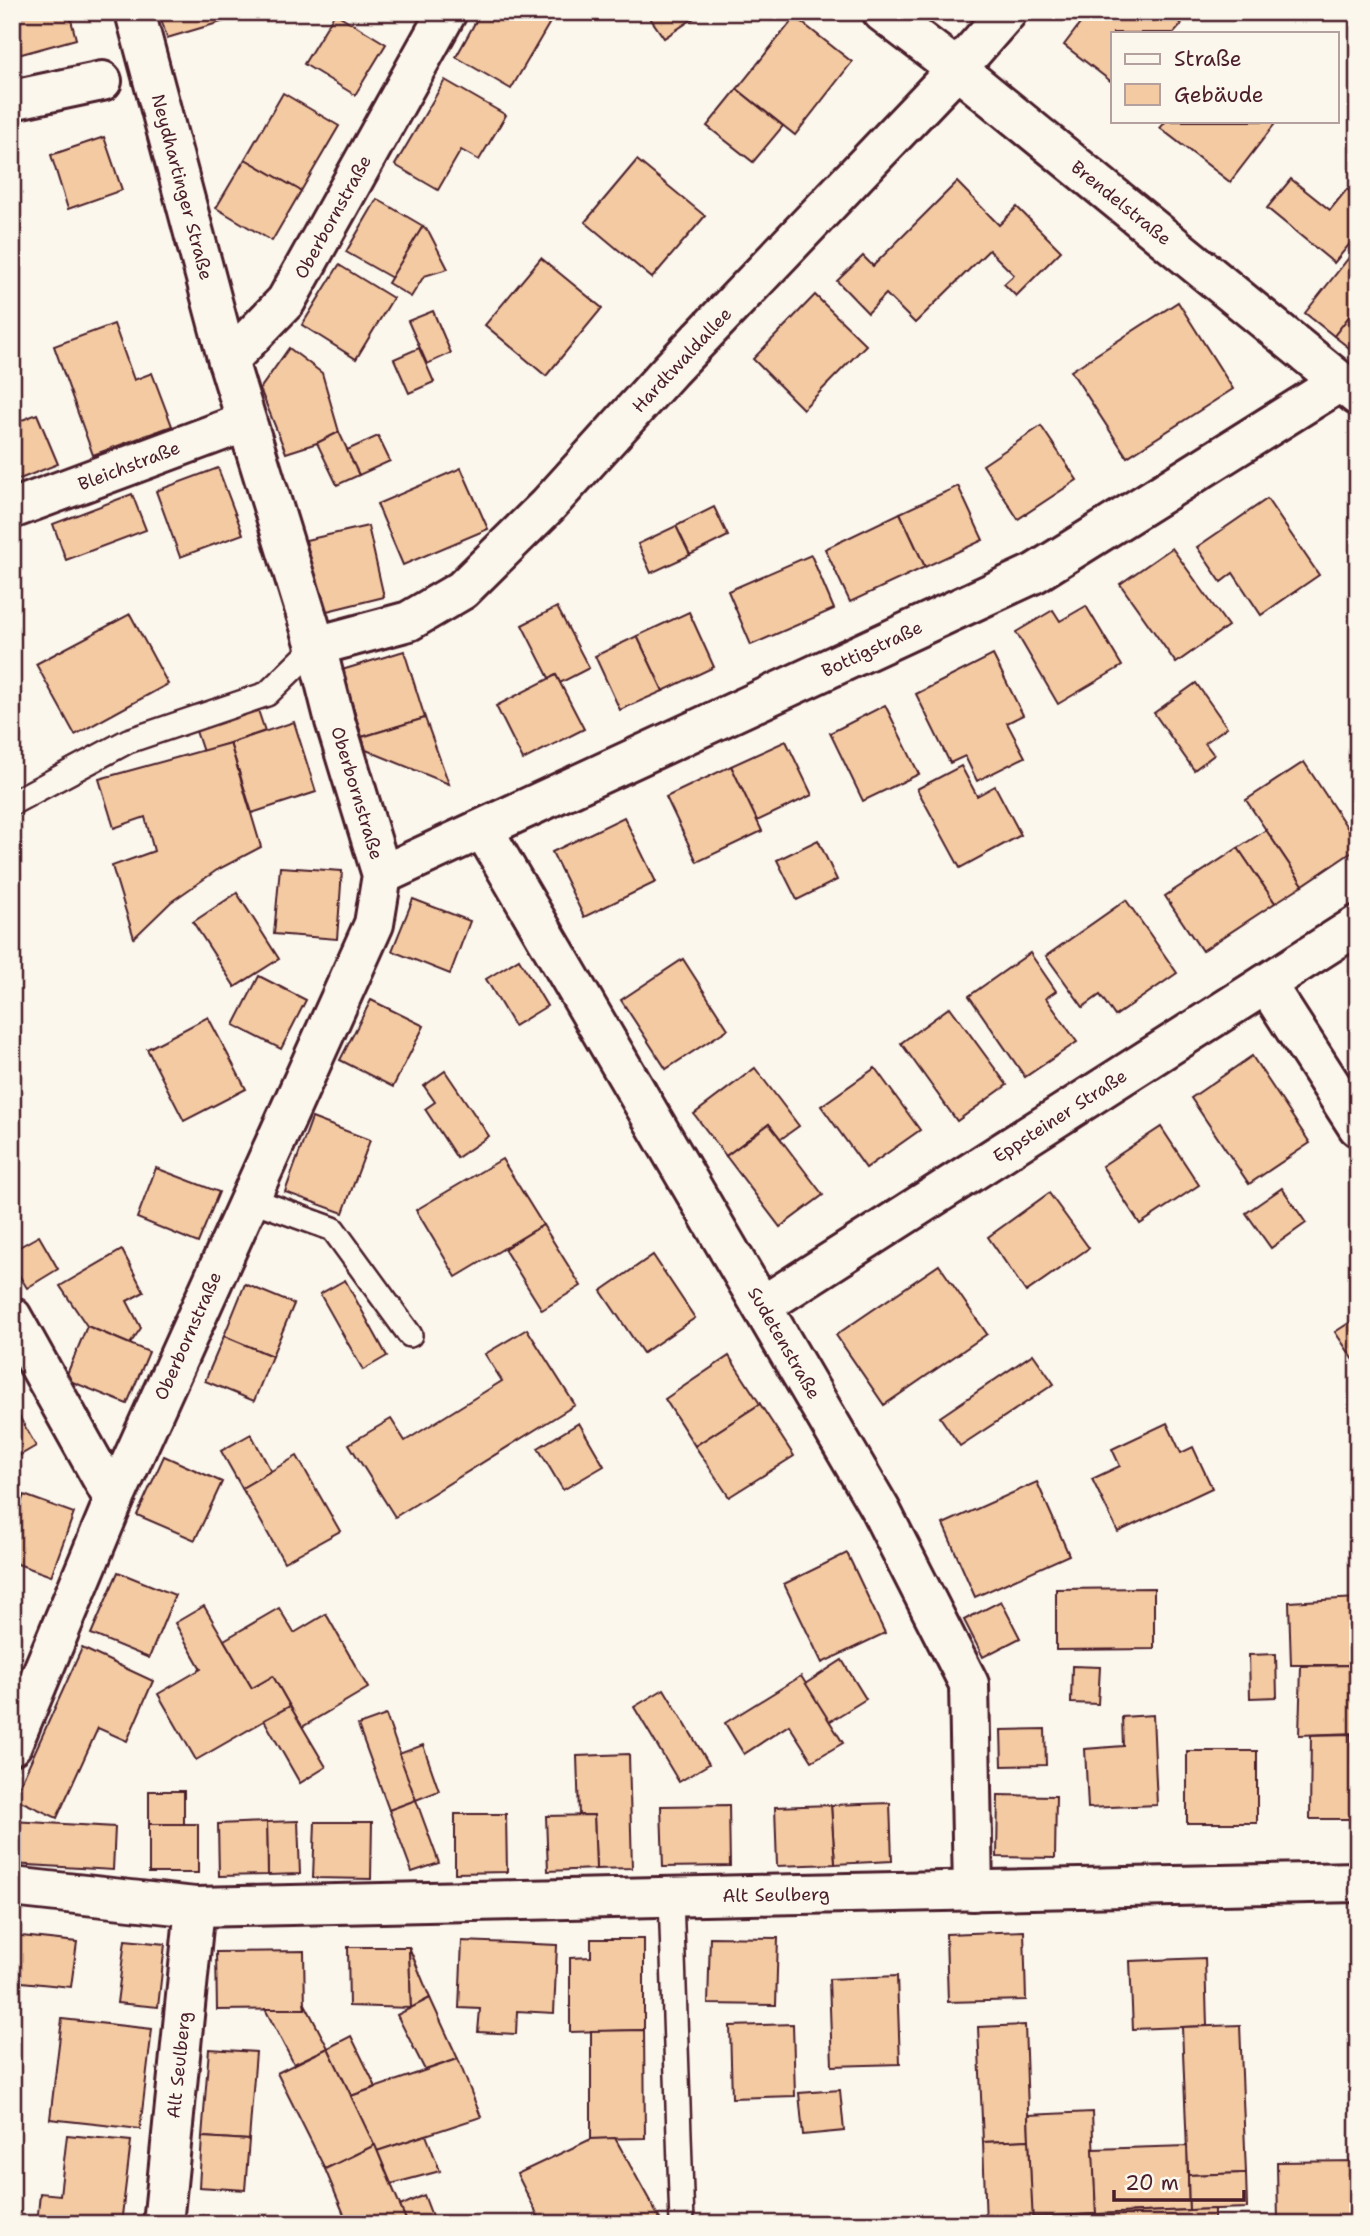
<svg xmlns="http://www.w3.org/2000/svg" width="1370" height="2236" font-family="'Shantell Sans',sans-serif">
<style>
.building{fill:#f3caa2;stroke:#4a1f2b;stroke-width:2}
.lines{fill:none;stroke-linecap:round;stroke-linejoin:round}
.service-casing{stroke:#4a1f2b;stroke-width:28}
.minor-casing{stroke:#4a1f2b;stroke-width:44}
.service{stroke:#fbf7ec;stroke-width:23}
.minor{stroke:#fbf7ec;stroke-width:38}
.labels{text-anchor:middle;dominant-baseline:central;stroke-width:5;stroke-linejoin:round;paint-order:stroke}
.street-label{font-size:18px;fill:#4a1f2b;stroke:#fbf7ec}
</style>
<rect width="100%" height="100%" fill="#fbf7ec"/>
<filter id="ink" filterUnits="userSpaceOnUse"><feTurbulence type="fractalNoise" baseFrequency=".0143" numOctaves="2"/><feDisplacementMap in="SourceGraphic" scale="14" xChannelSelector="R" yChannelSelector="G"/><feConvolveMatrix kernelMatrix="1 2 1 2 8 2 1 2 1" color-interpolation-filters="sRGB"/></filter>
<g filter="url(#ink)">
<g class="building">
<polygon points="12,12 69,12 76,39 18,55 12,35"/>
<polygon points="159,12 255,12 167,38"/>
<polygon points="481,12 556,12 511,89 456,57"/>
<polygon points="646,12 703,12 664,38"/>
<polygon points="1089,12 1168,12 1182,24 1174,33 1113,33 1113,83 1064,45"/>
<polygon points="335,13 386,44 355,95 304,64"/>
<polygon points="795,17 852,62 795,135 737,89"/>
<polygon points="445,80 506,115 479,160 461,150 438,190 395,165"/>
<polygon points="737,89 783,126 753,162 707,126"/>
<polygon points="283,93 339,126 301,191 245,159"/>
<polygon points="1166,121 1277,121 1230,182 1160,128"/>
<polygon points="104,137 122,190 68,209 51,155"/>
<polygon points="245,159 301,191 272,241 216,208"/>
<polygon points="637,160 705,216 652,278 585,222"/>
<polygon points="1291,179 1330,210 1347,189 1358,198 1358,234 1334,263 1267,208"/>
<polygon points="957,182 999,225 1017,207 1061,251 1016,296 1004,284 1014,275 989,250 915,323 886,294 868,313 837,281 863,256 873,266"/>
<polygon points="377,199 423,226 392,278 346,252"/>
<polygon points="423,226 429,232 448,269 424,276 411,297 388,283"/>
<polygon points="1351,255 1358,261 1358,305 1334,336 1305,313"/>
<polygon points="541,258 602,308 546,376 485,325"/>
<polygon points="339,265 393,298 356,359 302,325"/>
<polygon points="815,295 866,345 803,409 753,359"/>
<polygon points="1178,302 1233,389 1127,457 1071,371"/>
<polygon points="1358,305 1358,355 1334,336"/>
<polygon points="433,311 451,353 427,364 408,321"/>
<polygon points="114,324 134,380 152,373 172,426 93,455 54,346"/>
<polygon points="289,348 322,373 339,432 317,443 286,453 260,389"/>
<polygon points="419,348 434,382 409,393 394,359"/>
<polygon points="37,414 58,464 12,482 12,424"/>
<polygon points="1041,426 1077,480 1018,519 983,465"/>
<polygon points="339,432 359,475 337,485 317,443"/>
<polygon points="378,436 390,461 359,475 347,450"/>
<polygon points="218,468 243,534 180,557 156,491"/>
<polygon points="461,468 488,529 403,565 377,504"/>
<polygon points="958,486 983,540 925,567 900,513"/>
<polygon points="132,494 146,530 66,560 53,524"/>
<polygon points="1267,499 1319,575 1261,615 1233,573 1221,582 1197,547"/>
<polygon points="714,507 728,536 690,555 676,526"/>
<polygon points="900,513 925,567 850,602 825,549"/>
<polygon points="368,526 384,597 323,612 306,540"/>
<polygon points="676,526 690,555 651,573 638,544"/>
<polygon points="1172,548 1228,626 1176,663 1120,584"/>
<polygon points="811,555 834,609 751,645 728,591"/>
<polygon points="1086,606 1122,666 1058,704 1016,632 1053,610 1060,621"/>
<polygon points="557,607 589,668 560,683 556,675 549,678 522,625"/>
<polygon points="689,612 714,667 663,691 637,636"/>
<polygon points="130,614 168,684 75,735 36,664"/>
<polygon points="637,636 663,691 620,710 595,656"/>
<polygon points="404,651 425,718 362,737 342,670"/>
<polygon points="993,655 1023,715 1007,723 1025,757 977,781 965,756 950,763 916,694"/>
<polygon points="556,675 584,729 523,760 496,706"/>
<polygon points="1196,683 1227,727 1205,743 1214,755 1194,770 1154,713"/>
<polygon points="255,701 265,731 203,752 193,722"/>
<polygon points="885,705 919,774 863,801 830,733"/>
<polygon points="425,718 449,784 366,750 362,737"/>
<polygon points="294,722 316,792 252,813 230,743"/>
<polygon points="786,741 812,795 757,821 731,766"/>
<polygon points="230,743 261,847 217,870 171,902 134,938 112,866 154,851 145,817 114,828 99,779"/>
<polygon points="1304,762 1358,844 1358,848 1303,885 1246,800"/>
<polygon points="731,766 762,831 697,862 666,797"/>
<polygon points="961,766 977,796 995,786 1021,835 960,868 917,789"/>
<polygon points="624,817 656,882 584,917 552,852"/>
<polygon points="1266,830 1303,885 1275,903 1238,848"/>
<polygon points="818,840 837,880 797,900 777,860"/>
<polygon points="1238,848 1275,903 1202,951 1165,896"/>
<polygon points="280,867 342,871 337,939 274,934"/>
<polygon points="237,893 279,959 235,987 193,922"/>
<polygon points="413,899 470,921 450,974 392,951"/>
<polygon points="1126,900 1177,973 1115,1016 1100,995 1083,1007 1046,956"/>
<polygon points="1030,953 1056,991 1046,998 1077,1042 1025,1077 969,996"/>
<polygon points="519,959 547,1006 514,1026 486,979"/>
<polygon points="683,959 728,1029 666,1069 621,1000"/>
<polygon points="259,976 306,1000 281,1049 234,1025"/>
<polygon points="371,1000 424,1026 393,1087 340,1060"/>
<polygon points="950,1007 1007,1085 957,1121 901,1043"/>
<polygon points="208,1017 246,1089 184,1121 147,1049"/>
<polygon points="1252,1056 1310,1143 1249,1184 1191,1098"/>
<polygon points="755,1068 799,1126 781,1139 769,1124 726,1156 694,1114"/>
<polygon points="875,1068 920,1130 866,1168 821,1106"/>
<polygon points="445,1071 489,1136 457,1158 425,1109 435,1102 424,1086"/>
<polygon points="312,1118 370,1140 343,1213 285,1192"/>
<polygon points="769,1124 823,1195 780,1227 726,1156"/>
<polygon points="1161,1127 1199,1185 1140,1224 1102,1166"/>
<polygon points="502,1159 543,1225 456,1277 416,1210"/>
<polygon points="156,1168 219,1192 198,1243 137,1218"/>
<polygon points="1282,1188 1306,1223 1271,1248 1246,1213"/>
<polygon points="1049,1193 1089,1248 1026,1292 988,1237"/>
<polygon points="543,1225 581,1286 542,1310 504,1249"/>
<polygon points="39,1236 58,1269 27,1288 12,1264 12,1251"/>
<polygon points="122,1250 144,1292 127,1301 141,1328 130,1344 87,1326 60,1286"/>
<polygon points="653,1255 695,1318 643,1353 601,1291"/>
<polygon points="939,1265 987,1334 884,1405 836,1335"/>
<polygon points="345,1280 387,1356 363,1370 320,1294"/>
<polygon points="245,1284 294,1304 272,1356 224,1336"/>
<polygon points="1358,1317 1358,1366 1335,1332"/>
<polygon points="87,1326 149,1352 127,1404 65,1379"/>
<polygon points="527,1329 575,1405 395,1517 349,1444 391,1419 405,1441 502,1381 485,1354"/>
<polygon points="224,1336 272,1356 254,1401 205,1381"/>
<polygon points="1033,1354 1054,1384 960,1446 940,1417"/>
<polygon points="729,1356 760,1404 695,1446 665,1399"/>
<polygon points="12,1404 36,1446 12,1460"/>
<polygon points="760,1404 794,1456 729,1497 695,1446"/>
<polygon points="579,1423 604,1466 563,1490 538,1448"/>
<polygon points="1167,1423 1181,1453 1193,1447 1212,1488 1118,1532 1092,1479 1120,1466 1112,1449"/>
<polygon points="251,1434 271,1471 242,1488 221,1451"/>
<polygon points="164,1456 222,1482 195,1540 137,1515"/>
<polygon points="297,1456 340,1531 284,1562 242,1488"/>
<polygon points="1037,1482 1069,1555 975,1597 943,1524"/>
<polygon points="24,1495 74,1513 51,1576 12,1562 12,1526"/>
<polygon points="847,1553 885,1633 822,1663 784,1584"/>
<polygon points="118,1572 175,1595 149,1658 91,1634"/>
<polygon points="1154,1588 1154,1649 1056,1650 1056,1589"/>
<polygon points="1357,1598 1358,1665 1291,1665 1289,1602"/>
<polygon points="1001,1601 1020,1638 983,1657 964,1620"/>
<polygon points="204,1606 252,1688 273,1676 290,1706 196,1760 158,1694 201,1669 175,1623"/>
<polygon points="279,1608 294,1633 326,1614 368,1688 302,1727 273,1676 252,1688 224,1640"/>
<polygon points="82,1648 153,1681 127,1741 98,1728 57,1818 14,1798"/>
<polygon points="1276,1654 1277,1697 1250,1698 1249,1655"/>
<polygon points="842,1660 866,1699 829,1722 805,1684"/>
<polygon points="1358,1665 1358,1733 1299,1735 1301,1666"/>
<polygon points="1072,1666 1100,1667 1098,1704 1071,1703"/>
<polygon points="801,1676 843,1743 812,1761 789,1725 744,1754 725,1723"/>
<polygon points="664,1689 709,1764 679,1782 634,1707"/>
<polygon points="290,1706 326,1767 300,1783 264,1720"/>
<polygon points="386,1715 416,1800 389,1810 358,1725"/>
<polygon points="1153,1715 1157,1805 1088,1808 1085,1749 1123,1746 1122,1717"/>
<polygon points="1045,1729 1046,1765 1002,1766 1001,1730"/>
<polygon points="1351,1734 1351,1764 1358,1764 1358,1819 1310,1819 1311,1735"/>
<polygon points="423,1745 439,1791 416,1800 399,1754"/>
<rect x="1187" y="1751" width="70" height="72"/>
<polygon points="629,1754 632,1868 596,1869 594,1815 579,1815 577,1756"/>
<rect x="149" y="1791" width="35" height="33"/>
<polygon points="998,1795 1056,1796 1055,1858 997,1857"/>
<polygon points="416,1800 439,1863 412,1872 389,1810"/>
<polygon points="890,1803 892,1861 835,1864 831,1805"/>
<polygon points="729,1805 730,1866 663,1867 661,1806"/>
<polygon points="831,1805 835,1864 777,1866 775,1807"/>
<polygon points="455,1814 506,1814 507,1872 455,1873"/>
<polygon points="594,1815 596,1869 548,1871 546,1816"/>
<polygon points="12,1821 115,1827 113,1870 12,1864"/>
<polygon points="298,1821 300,1874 268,1875 267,1822"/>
<polygon points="267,1822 268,1875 219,1876 218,1824"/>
<polygon points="315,1822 372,1822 371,1879 313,1878"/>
<rect x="149" y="1824" width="49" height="49"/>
<polygon points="1024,1931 1026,2000 948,2002 946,1934"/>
<polygon points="12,1935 77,1942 71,1987 12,1981"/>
<polygon points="710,1937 778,1938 776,2005 708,2004"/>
<polygon points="591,1939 644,1939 644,2030 570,2032 570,1958 591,1957"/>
<polygon points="125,1940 165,1944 158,2007 117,2003"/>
<polygon points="462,1941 557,1945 554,2013 517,2011 516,2034 478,2032 480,2009 459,2008"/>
<polygon points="348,1947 409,1947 411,2008 349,2006"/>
<polygon points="409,1947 430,1998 411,2008"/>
<polygon points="304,1951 305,2009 217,2010 216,1952"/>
<polygon points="1205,1958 1207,2026 1133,2029 1130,1961"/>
<polygon points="897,1976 900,2064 832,2066 829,1979"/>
<polygon points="430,1998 458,2059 425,2070 397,2015"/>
<polygon points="304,2002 328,2048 294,2064 265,2009 305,2009"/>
<polygon points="62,2019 152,2029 140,2129 50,2119"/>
<polygon points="793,2024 795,2096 732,2098 730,2026"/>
<polygon points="1025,2025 1029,2140 983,2142 978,2027"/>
<polygon points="1240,2025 1246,2173 1188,2175 1182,2027"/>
<polygon points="644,2030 645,2138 591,2139 591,2031"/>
<polygon points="351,2036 376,2087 351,2096 328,2048"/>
<polygon points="328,2048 375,2145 325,2169 277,2073"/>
<polygon points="209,2049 256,2052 249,2140 202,2137"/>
<polygon points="458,2059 481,2117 377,2151 351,2096"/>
<polygon points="840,2090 844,2131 803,2135 799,2093"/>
<polygon points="1092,2112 1096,2214 1032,2217 1028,2115"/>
<polygon points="67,2135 131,2141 121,2224 37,2224 40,2193 60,2195"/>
<polygon points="426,2135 440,2171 391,2184 377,2151"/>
<polygon points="202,2137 249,2140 245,2190 199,2187"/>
<polygon points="615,2138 662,2223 542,2224 517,2174 591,2139"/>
<polygon points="1029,2140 1033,2224 986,2224 983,2142"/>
<polygon points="375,2145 391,2184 408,2224 348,2224 325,2169"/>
<polygon points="1187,2146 1189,2210 1096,2214 1093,2149"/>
<polygon points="1358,2161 1358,2224 1278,2224 1277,2162"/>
<polygon points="1246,2173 1247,2208 1189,2210 1188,2175"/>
<polygon points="424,2195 435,2224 408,2224 400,2206"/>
<polygon points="1214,2209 1214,2224 1033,2224 1032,2217"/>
</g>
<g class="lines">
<defs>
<g id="service">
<polyline points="12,803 128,741 267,694 316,646"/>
<polyline points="250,1199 333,1229 410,1335"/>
<polyline points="671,1897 682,2224"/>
</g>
<g id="minor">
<polyline points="882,12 957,69 1358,396"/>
<polyline points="12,100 102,81"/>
<polyline points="228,361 286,301 447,12"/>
<polyline points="12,509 246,422"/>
<polyline points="316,646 409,621 462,590 548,505 670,370 957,69 1007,12"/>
<polyline points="483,829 880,1509 969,1684 973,1891"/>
<polyline points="382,875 1035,573 1340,382"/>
<polyline points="1266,984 1358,1127"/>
<polyline points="762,1306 1358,925"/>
<polyline points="12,1317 114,1500"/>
<polyline points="12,1745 114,1500 374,924 382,875 335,721 316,646 228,361 135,12"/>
<polyline points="12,1887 195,1907 1358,1882"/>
<polyline points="163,2224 195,1907"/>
</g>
</defs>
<use href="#service" class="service-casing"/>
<use href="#minor" class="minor-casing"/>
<use href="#service" class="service"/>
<use href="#minor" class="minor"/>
</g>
</g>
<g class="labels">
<g class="street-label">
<text transform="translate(182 187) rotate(75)">Neydhartinger Straße</text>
<text transform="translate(1121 203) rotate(39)">Brendelstraße</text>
<text transform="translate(333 217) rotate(-61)">Oberbornstraße</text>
<text transform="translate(682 360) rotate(-47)">Hardtwaldallee</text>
<text transform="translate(129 466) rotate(-21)">Bleichstraße</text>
<text transform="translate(872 649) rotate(-25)">Bottigstraße</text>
<text transform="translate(357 793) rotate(73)">Oberbornstraße</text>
<text transform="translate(1060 1116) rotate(-33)">Eppsteiner Straße</text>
<text transform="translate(188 1336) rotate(-66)">Oberbornstraße</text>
<text transform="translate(784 1343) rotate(60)">Sudetenstraße</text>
<text transform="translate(776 1895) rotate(-1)">Alt Seulberg</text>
<text transform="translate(179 2065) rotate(-84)">Alt Seulberg</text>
</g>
</g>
<rect width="1370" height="2236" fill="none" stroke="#fbf7ec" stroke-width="42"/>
<rect x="21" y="21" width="1328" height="2194" fill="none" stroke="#4a1f2b" stroke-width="2.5" filter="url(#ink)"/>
<rect x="1111" y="32" width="228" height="91" fill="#fbf7ec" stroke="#b4a19f" stroke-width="2"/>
<rect x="1125" y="54" width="35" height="10" fill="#fbf7ec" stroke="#b4a19f" stroke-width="2"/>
<text x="1174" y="66" font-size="21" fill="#4a1f2b">Straße</text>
<rect x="1125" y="84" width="35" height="21" fill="#f3caa2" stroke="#b4a19f" stroke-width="2"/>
<text x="1174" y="102" font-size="21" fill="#4a1f2b">Gebäude</text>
<path d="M1114 2190v10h130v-10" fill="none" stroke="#4a1f2b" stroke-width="3.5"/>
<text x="1125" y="2190" font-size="21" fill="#4a1f2b" stroke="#fbf7ec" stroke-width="5" paint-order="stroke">20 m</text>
</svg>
